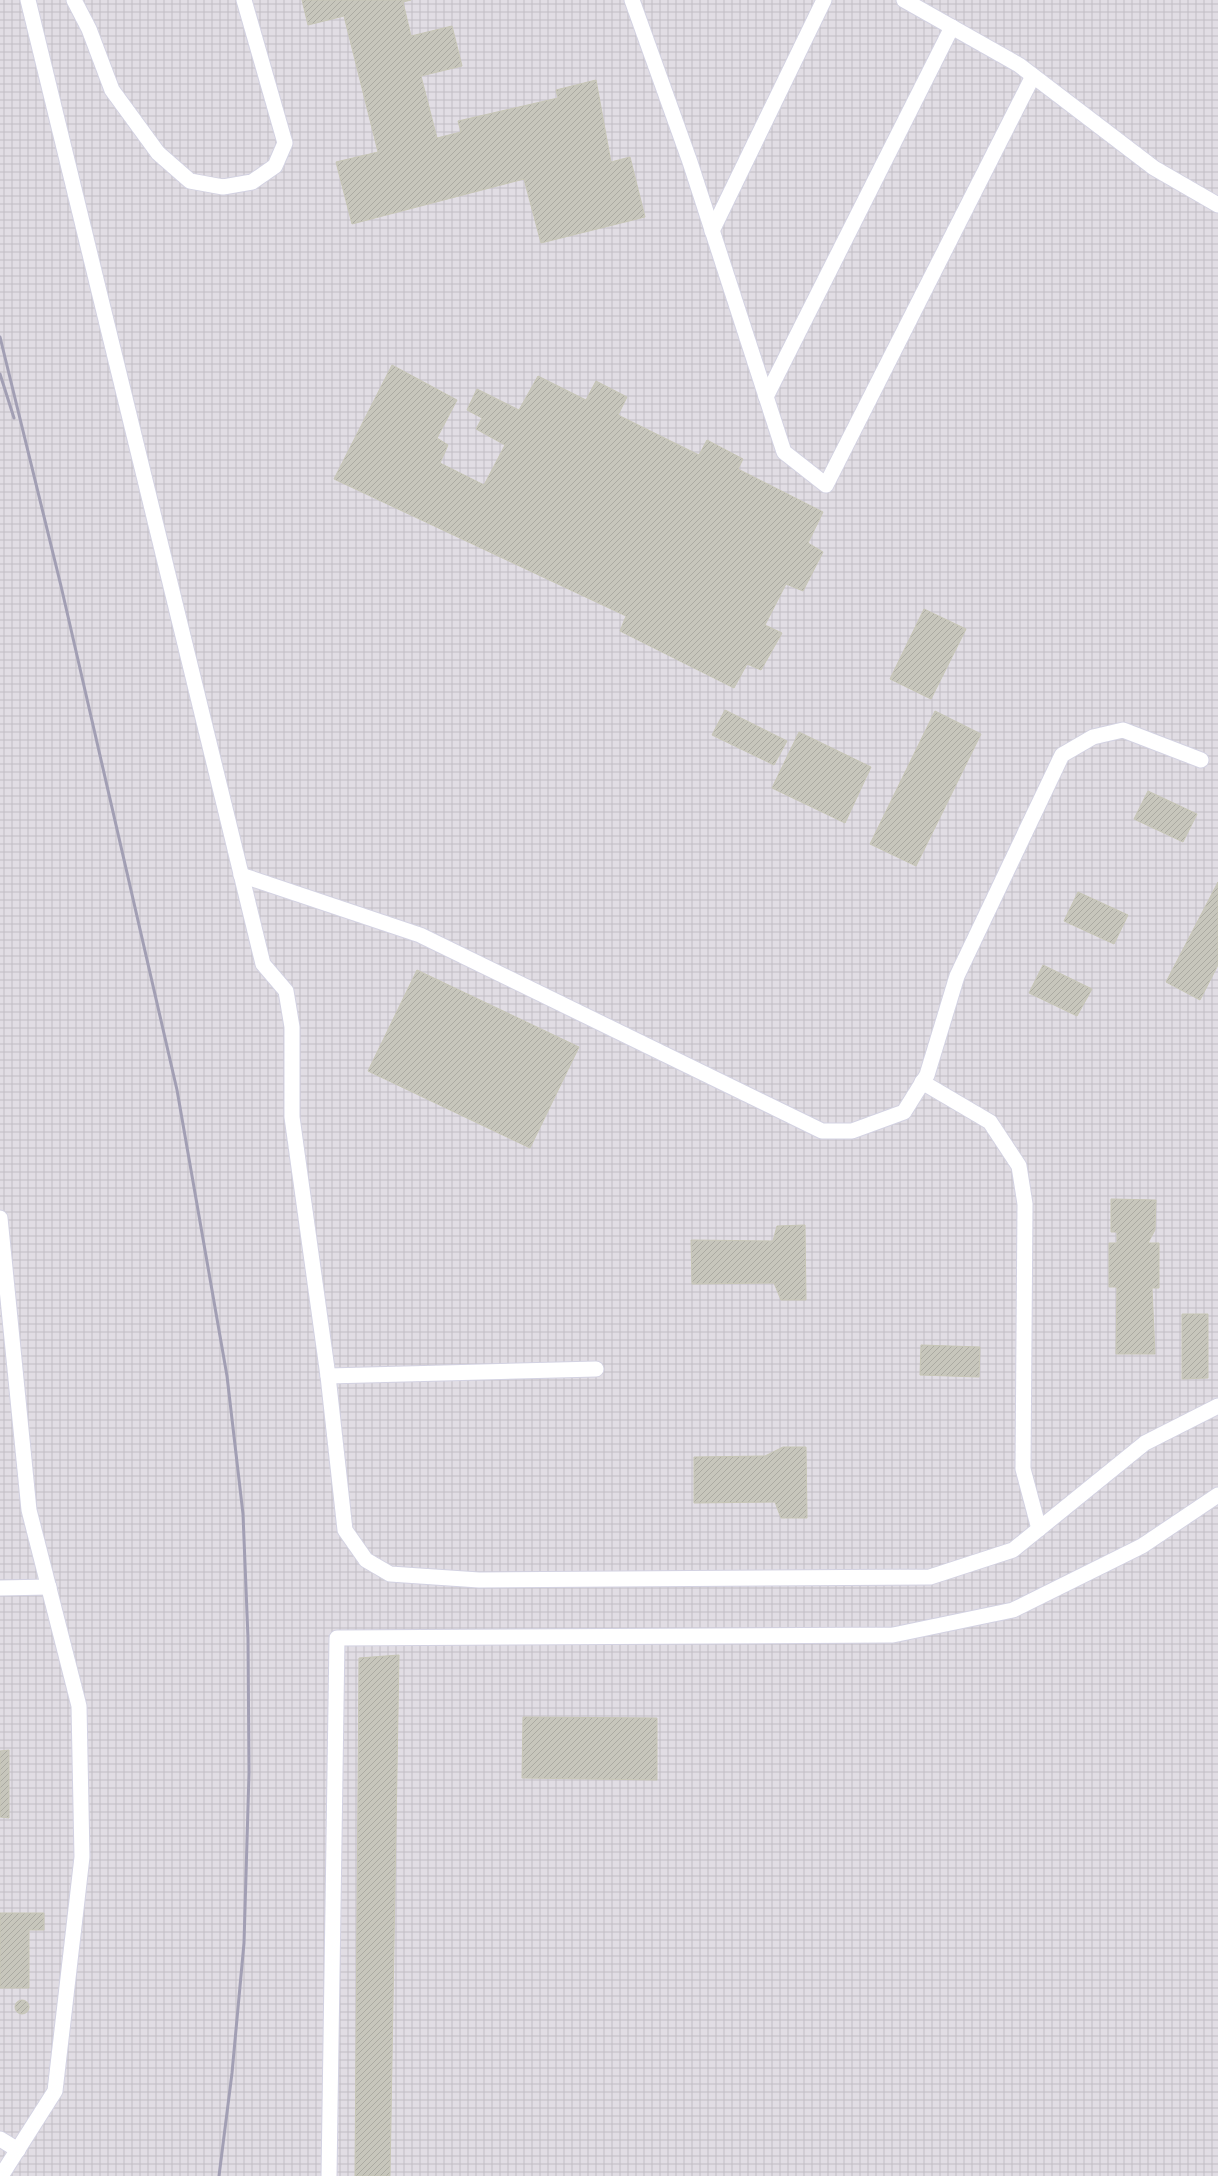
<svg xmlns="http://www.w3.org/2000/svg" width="1218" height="2176" font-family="Barlow,sans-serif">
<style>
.industrial{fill:url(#industrial-grid)}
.building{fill:url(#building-hatch);stroke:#c7c6b6}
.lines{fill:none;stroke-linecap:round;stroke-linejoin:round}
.lane-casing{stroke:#d3d2e2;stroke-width:17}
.lane{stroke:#fff;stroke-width:15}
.rail{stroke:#a29fb4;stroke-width:3}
</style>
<defs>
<pattern id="industrial-grid" width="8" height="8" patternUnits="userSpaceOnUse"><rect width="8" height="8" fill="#e1dde4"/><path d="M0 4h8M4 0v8" fill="none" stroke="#c1bec4"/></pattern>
<pattern id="building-hatch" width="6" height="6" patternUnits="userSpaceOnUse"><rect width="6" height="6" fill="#c7c6bc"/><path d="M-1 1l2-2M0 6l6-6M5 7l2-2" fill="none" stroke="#abaaa2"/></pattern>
</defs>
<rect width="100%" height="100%" fill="#eceadc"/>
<rect class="industrial" x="0" y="0" width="1218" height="2176"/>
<g class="building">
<polygon points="302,0 411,0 403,2 411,36 452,26 462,66 421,76 437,138 461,132 458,121 558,98 556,90 596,80 611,162 630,157 645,217 541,243 524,179 352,224 336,162 378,152 344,16 308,25"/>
<polygon points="392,365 457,400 437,438 448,445 440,463 484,485 505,445 476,429 482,418 467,410 477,389 519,410 538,376 586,400 596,381 627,397 618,415 699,455 707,440 743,459 738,469 823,512 808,543 823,552 803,591 786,584 765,625 782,633 761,670 747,664 734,688 620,631 626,616 334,479"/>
<polygon points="924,609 966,629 931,699 890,679"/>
<polygon points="725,710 787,741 774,765 712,735"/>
<polygon points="935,711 981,734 916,866 870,844"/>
<polygon points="799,732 871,767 845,823 772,788"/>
<polygon points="1148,791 1197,814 1183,842 1134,819"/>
<polygon points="1218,882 1218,965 1200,1000 1166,982"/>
<polygon points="1078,892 1128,915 1114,944 1064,921"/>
<polygon points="1043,965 1092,989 1077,1016 1029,993"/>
<polygon points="417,970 579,1047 530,1148 368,1071"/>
<polygon points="1111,1199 1156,1200 1155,1230 1148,1243 1159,1243 1159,1288 1152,1288 1155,1354 1116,1354 1117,1287 1109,1287 1109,1243 1117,1243 1117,1232 1111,1232"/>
<polygon points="805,1225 806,1300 781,1300 774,1283 692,1284 691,1240 773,1241 777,1226"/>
<polygon points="1182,1314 1208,1314 1208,1378 1182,1379"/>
<polygon points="921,1345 980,1347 979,1377 920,1375"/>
<polygon points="783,1447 806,1447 807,1518 781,1518 775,1502 694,1503 694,1457 765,1456"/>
<polygon points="399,1655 390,2176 355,2176 359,1658"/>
<polygon points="523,1717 657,1718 657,1780 522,1778"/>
<polygon points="9,1750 9,1818 0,1817 0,1751"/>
<polygon points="0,1913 44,1913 44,1930 29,1930 29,1988 0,1988"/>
<circle cx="22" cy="2007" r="7"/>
</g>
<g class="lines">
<defs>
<g id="lane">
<polyline points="28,0 263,964 286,991 292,1027 292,1117 328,1376 345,1530 366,1560 390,1574 479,1580 930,1577 1013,1550 1145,1443 1218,1406"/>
<polyline points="74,0 89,29 112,90 158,153 190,181 223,187 252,182 275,166 285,143 244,0"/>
<polyline points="632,0 690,162 784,452 826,485 1033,76"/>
<polyline points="904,0 1019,65 1154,168 1218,205"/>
<polyline points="712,231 824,0"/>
<polyline points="766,397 952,27"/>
<polyline points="241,875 420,935 822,1131 852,1131 904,1112 927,1075 957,976 1062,755 1093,737 1123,730 1201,760"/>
<polyline points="922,1082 990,1122 1019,1166 1025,1204 1023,1469 1039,1529"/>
<polyline points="0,1218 29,1510 79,1706 82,1857 55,2091 1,2176"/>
<polyline points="328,1376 596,1369"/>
<polyline points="0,1588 49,1587"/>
<polyline points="0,2139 18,2150"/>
<polyline points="329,2176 337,1638 893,1635 1013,1610 1142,1546 1218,1495"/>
</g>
</defs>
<use href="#lane" class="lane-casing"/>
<use href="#lane" class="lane"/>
<g class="rail">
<polyline points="0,337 61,586 177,1090 227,1376 243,1514 248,1638 249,1773 244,1943 232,2073 219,2176"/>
<polyline points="0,374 14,418"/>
</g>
</g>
</svg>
